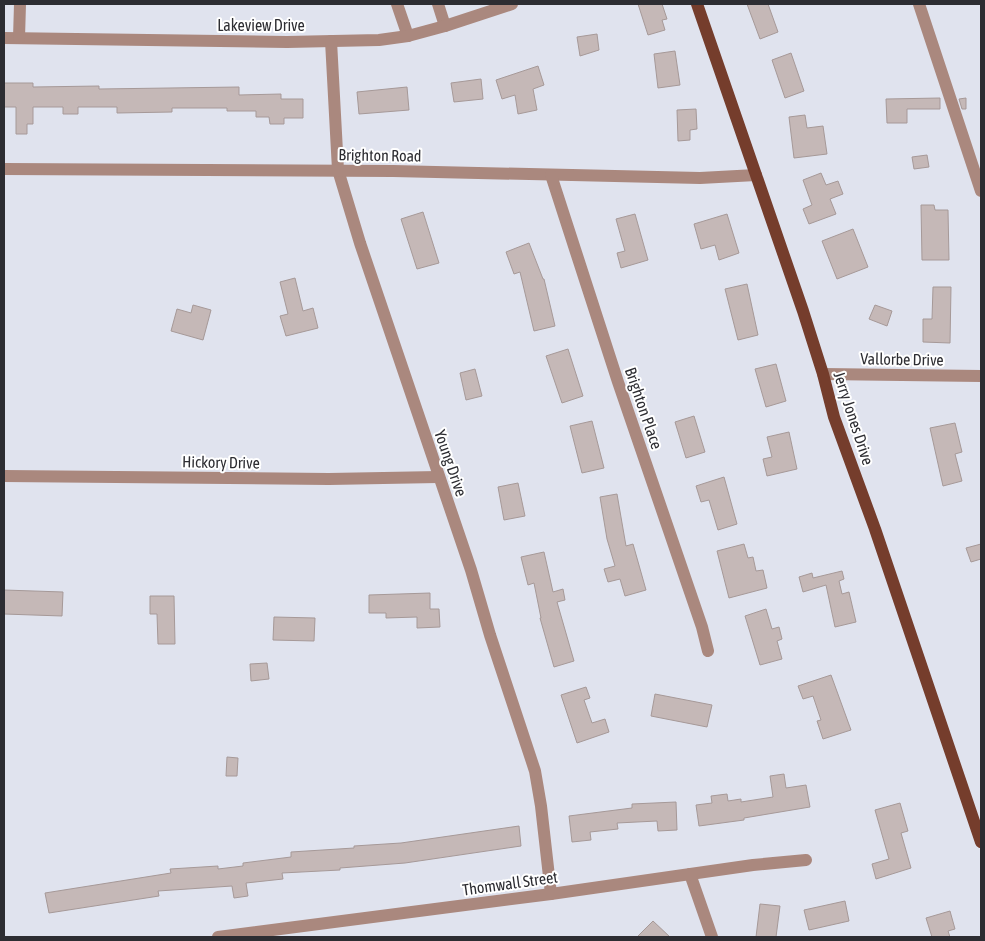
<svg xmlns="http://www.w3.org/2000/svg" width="985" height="941" font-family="'Asap Condensed',sans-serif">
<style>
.building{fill:#c5b8b7;stroke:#a69998}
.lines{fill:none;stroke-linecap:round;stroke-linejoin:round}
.minor{stroke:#aa887e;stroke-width:12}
.major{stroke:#753d2c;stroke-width:12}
.labels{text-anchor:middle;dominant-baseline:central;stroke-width:4;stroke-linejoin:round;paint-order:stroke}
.street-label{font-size:16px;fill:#2d2d32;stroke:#fff}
</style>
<rect width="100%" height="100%" fill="#e0e3ee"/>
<g class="building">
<polygon points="638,4 662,4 667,19 662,20 665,30 648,35"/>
<polygon points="747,4 768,4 778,32 760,39"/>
<polygon points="597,34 599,50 580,56 577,37"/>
<polygon points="675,51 680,85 658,88 654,54"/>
<polygon points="791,53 804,91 785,98 772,60"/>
<polygon points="538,66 544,85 533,89 537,110 518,114 515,95 502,99 496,80"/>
<polygon points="481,79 483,99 454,102 451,83"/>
<polygon points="4,83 33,83 33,87 99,86 99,89 239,87 239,95 281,94 281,99 303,99 303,118 284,118 284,124 270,124 269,117 256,117 256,111 227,111 227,108 172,108 172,112 117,113 117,107 78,107 78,114 63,114 63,107 33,107 33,124 27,124 27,134 16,134 16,107 4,107"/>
<polygon points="407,87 409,110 359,114 357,92"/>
<polygon points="940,98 940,109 907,109 907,123 887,123 886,99"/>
<polygon points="966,98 966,109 962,109 959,99"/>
<polygon points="696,109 697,129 690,130 690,140 678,141 677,110"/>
<polygon points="805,115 807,128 823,126 827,154 794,158 789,117"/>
<polygon points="927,155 929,167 914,169 912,157"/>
<polygon points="821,173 826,185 838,181 843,194 830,199 836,214 809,224 803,209 812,205 803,180"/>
<polygon points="921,205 934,205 935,210 948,210 949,260 922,260"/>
<polygon points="423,212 439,263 417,269 401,219"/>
<polygon points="635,214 648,260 621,268 617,253 625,251 616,219"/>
<polygon points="727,214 739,253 719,260 715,245 701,249 694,224"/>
<polygon points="853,229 868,267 837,279 822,241"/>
<polygon points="529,243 543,279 544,279 555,326 534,331 520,272 514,274 506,252"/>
<polygon points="295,278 303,311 313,308 318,328 286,336 280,316 288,314 280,282"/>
<polygon points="747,284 758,335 738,340 725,289"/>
<polygon points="933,287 951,287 950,343 923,342 923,319 932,319"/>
<polygon points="193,305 211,310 203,340 171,331 177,309 191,313"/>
<polygon points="875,305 892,311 887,326 869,319"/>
<polygon points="568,349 583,396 562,403 546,356"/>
<polygon points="776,364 786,401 766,407 755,369"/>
<polygon points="475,369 482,396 466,400 460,373"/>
<polygon points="694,416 705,452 686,458 675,422"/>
<polygon points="592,421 604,468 582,473 570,426"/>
<polygon points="955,423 962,452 955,454 962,481 943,486 930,428"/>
<polygon points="789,432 797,469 767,476 763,459 772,457 767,437"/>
<polygon points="724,477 737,524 718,530 709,500 701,502 696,486"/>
<polygon points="518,483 525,516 504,520 498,487"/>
<polygon points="617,494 626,546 633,544 646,590 625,596 620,579 608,582 604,569 615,566 607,539 600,497"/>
<polygon points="744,544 748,558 753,557 756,571 763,570 767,588 729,598 717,551"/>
<polygon points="981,544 981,559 971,562 966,548"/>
<polygon points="544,552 553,592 563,589 565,600 557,602 574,661 554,667 540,618 541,618 534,583 528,585 521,557"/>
<polygon points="842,571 844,579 839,581 842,594 849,592 856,622 835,627 826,585 803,592 799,577 812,573 813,578"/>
<polygon points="4,590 63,592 62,616 4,614"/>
<polygon points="430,593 430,609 439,609 440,627 417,628 417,617 386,618 386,613 369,613 369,595"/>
<polygon points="150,596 174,596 175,644 158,644 157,614 150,614"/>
<polygon points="766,609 772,629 779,627 782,639 777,641 782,659 760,665 745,616"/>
<polygon points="274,617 315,618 314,641 273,640"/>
<polygon points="267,663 269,679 251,681 250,664"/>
<polygon points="831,675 851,730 823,739 817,721 821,720 813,696 803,699 798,686"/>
<polygon points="586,687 590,698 584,700 592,723 605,719 609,732 577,743 561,695"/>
<polygon points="655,694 712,705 707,727 651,716"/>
<polygon points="227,757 238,758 237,776 226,776"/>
<polygon points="784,774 786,788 806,785 810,807 744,818 744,820 699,826 696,805 712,803 711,796 727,794 728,801 741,799 741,802 773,797 770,776"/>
<polygon points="676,802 677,830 658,831 657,821 617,823 618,829 590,832 591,840 572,842 569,816 632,808 632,804"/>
<polygon points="900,803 908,831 901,833 911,868 876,879 872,864 889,859 875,810"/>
<polygon points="519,826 521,846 405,863 340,868 340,870 282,873 283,879 246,883 248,896 234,898 232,886 158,891 159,896 49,913 45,893 171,873 170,869 218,866 218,869 243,866 243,863 291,857 291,852 354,848 354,846 401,843"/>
<polygon points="845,901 849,921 809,930 804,910"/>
<polygon points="760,904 780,906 776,937 756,937"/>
<polygon points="950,911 955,929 948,931 950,937 932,937 926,918"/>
<polygon points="653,921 670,937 637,937"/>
</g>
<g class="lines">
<g class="minor">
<polyline points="397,4 408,36"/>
<polyline points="438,4 445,26"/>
<polyline points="919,4 981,191"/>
<polyline points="4,38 287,42 379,40 408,36 445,26 512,4"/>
<polyline points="19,38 20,4"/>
<polyline points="331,41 338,170 360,243 471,570 490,635 535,771 541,806 551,894"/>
<polyline points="4,169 393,171 700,178 756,175"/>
<polyline points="551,175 618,382 702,627 708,651"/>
<polyline points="823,374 981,376"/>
<polyline points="4,476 329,479 438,477"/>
<polyline points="690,874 712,937"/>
<polyline points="218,937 551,894 753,865 806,860"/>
</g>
<polyline class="major" points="697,4 803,311 823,374 834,417 875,529 981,842"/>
</g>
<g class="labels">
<g class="street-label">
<text x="261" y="25">Lakeview Drive</text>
<text transform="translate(380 155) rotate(1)">Brighton Road</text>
<text transform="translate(902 359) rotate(1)">Vallorbe Drive</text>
<text transform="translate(644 408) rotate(71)">Brighton Place</text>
<text transform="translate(854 418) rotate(72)">Jerry Jones Drive</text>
<text transform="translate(221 462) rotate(1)">Hickory Drive</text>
<text transform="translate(451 463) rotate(71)">Young Drive</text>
<text transform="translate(510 883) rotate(-8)">Thomwall Street</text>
</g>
</g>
<rect width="985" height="941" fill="none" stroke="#2d2d32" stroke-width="10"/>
</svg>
